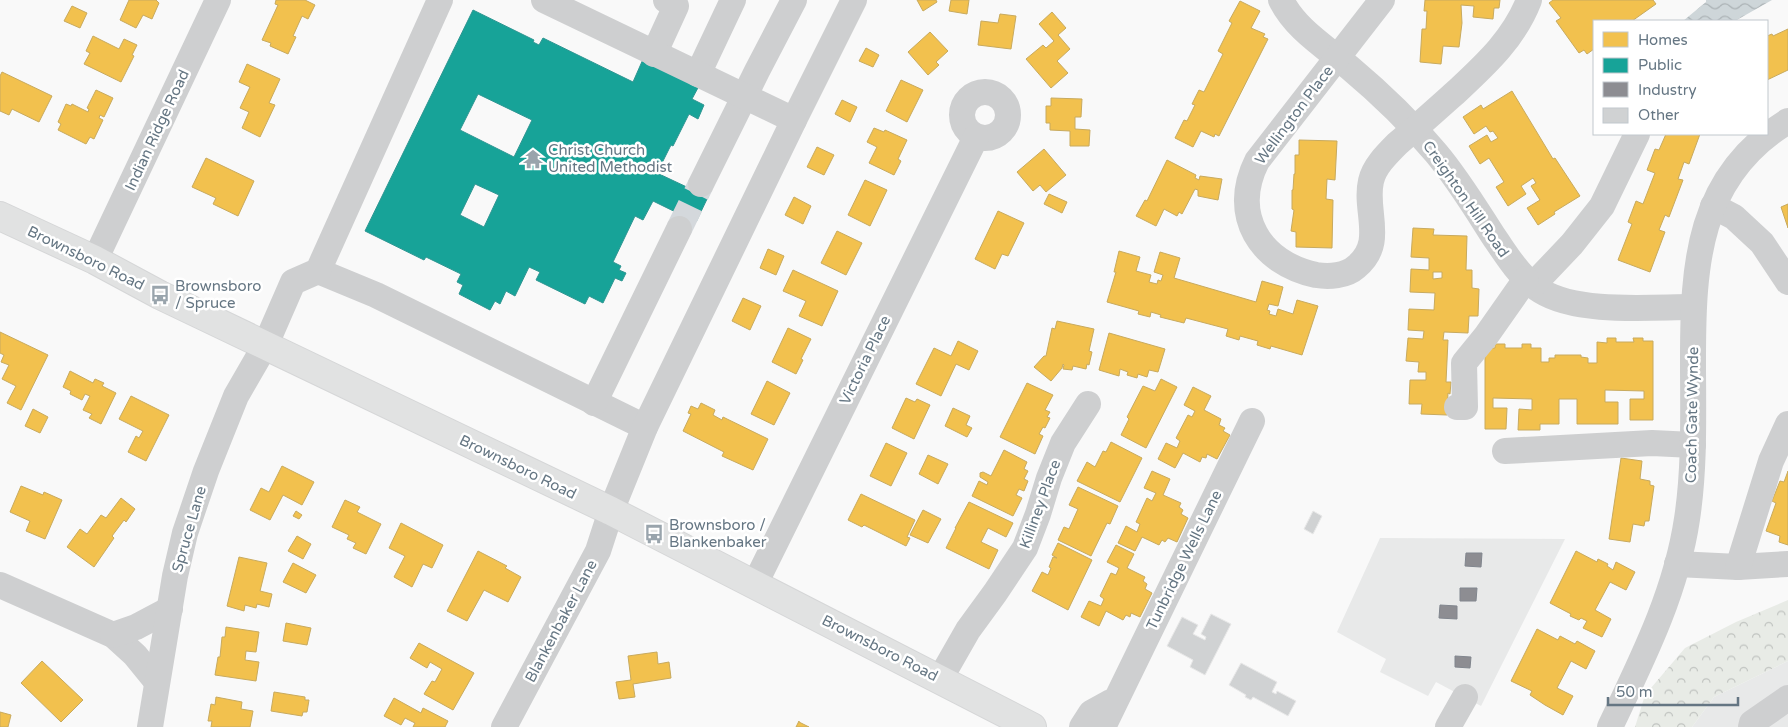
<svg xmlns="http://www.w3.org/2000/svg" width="1788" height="727" font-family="'Varela Round',sans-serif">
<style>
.built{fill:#e8e9e9}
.forest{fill:url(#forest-crowns)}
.water{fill:url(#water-waves)}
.homes{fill:#f2c14e;stroke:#c8aa5e;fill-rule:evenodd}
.public{fill:#17a398;stroke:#2e9692;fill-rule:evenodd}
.industry{fill:#8d8d92;stroke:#81868e}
.building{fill:#d0d2d3;stroke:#e8e8e8}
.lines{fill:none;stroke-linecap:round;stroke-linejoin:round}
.minor-tunnel{stroke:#d4d8dc;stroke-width:26;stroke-dasharray:26 13;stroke-linecap:butt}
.major-casing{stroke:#d5d6d7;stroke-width:30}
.minor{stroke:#cecfd0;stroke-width:26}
.major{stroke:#e1e2e2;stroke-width:28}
.labels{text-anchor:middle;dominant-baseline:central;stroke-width:5;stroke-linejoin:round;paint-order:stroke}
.street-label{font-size:15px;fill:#657683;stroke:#fff}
.poi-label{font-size:15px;fill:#657683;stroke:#fff;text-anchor:start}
</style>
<defs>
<pattern id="forest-crowns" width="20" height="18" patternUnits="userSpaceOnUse" patternTransform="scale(1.25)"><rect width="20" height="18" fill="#e8ebe6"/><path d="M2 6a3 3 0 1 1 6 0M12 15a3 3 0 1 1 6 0" fill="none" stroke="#c0c3c0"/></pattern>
<pattern id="water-waves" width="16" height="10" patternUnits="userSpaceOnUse" patternTransform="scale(1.25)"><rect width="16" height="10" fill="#ced6d9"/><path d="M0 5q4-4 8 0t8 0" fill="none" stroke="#abb2b5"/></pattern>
</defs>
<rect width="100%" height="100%" fill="#f9f9f9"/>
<g class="built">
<polygon points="1380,538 1565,539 1481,706 1436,682 1428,696 1380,672 1386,659 1337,632"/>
<polygon points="1788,661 1788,727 1692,727 1714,697"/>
</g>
<polygon class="forest" points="1788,600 1788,661 1714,697 1692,727 1635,727 1645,695 1685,648 1736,622"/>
<polygon class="water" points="1706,0 1772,0 1735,21 1683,21 1706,2"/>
<g class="homes">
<polygon points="129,0 156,0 159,3 152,19 143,15 136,28 120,20"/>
<polygon points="276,0 305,0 315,5 308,19 302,16 293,36 296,37 288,54 270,46 271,43 262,40 278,5 275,4"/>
<polygon points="917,0 936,0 937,2 923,11"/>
<polygon points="951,0 969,0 967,14 949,11"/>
<polygon points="1425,0 1500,0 1499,8 1494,8 1493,19 1473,17 1474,6 1461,5 1462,23 1459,47 1443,46 1441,64 1420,62 1422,29 1426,29 1427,11 1424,11"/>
<polygon points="1553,0 1653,0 1656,4 1632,21 1594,21 1594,49 1587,54 1584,50 1579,53 1556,21 1561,18 1549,3"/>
<polygon points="1240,1 1260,11 1251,28 1265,34 1263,37 1268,39 1219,136 1215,134 1214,137 1201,131 1193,147 1175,138 1184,120 1187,121 1195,105 1192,104 1199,90 1204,92 1223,54 1218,51 1232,23 1229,21"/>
<polygon points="72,6 87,13 80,28 64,21"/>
<polygon points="1052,12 1066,28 1058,35 1070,49 1057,61 1068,73 1051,88 1026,59 1043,45 1046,48 1054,41 1039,24"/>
<polygon points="1000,14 1016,16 1011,49 978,45 981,21 998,23"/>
<polygon points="1788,29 1788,70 1767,80 1767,36 1772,34 1773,36"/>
<polygon points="930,32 948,51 936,62 939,65 928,75 908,52"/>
<polygon points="93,36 119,49 124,39 137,45 132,55 134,56 121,82 84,64 90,53 86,51"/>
<polygon points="866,48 879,55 873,67 859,61"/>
<polygon points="247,64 280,79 269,103 275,105 260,137 242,128 249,112 240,108 250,87 239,82"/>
<polygon points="2,72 52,96 39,122 12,109 9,115 0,111 0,76"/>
<polygon points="901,80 923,90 907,122 886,111"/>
<polygon points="96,90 113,98 104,117 100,115 99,118 103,120 94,139 90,137 86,144 58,130 61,124 58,122 66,104 71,106 72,104 88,112 89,109 87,108"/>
<polygon points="1512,91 1553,159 1555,158 1580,196 1554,212 1555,214 1538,225 1527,208 1540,200 1531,186 1536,183 1533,178 1521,186 1526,194 1508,206 1496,187 1504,182 1489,158 1480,164 1469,146 1487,135 1491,142 1498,138 1493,131 1490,132 1486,126 1474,134 1463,117 1481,105 1483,109"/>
<polygon points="1051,98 1082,99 1081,117 1075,117 1075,129 1090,130 1089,146 1070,146 1070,131 1050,130 1050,123 1046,123 1046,106 1051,106"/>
<polygon points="842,100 857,107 850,122 835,114"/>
<polygon points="874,128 884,132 885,130 907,140 898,159 901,161 894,175 869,163 877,147 867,142"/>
<polygon points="1666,134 1700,134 1689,164 1684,162 1678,179 1683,180 1669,217 1665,215 1659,230 1665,232 1650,272 1618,260 1632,224 1628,222 1636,201 1643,204 1655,173 1647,170 1655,149 1659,150"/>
<polygon points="1299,140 1337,141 1335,180 1327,179 1326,199 1333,200 1332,248 1296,247 1296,232 1291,231 1294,210 1292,209 1292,190 1293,190 1294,174 1295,174 1295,155 1299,155"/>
<polygon points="817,147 834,155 824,175 807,167"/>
<polygon points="1044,149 1066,175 1046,192 1040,185 1033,191 1017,172"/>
<polygon points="206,158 254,181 238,216 213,204 216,198 192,187"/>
<polygon points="1167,160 1196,175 1195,178 1199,180 1200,176 1222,179 1218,200 1198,196 1198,190 1195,189 1182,214 1179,212 1177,216 1164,209 1156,226 1136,216 1145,200 1147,201"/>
<polygon points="865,180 887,190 870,226 848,215"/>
<polygon points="1049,194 1067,202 1062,213 1044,204"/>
<polygon points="794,197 811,206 803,224 785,215"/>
<polygon points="1788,204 1788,228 1781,207"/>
<polygon points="998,211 1024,223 1008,256 1002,254 995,269 975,259"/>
<path d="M1413,228L1434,229L1433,235L1467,236L1466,270H1472V288L1479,289L1478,316H1469L1468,333L1444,332L1443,340H1448L1446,382H1451L1450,394L1448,393L1447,415L1421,414L1422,404H1409L1410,380H1426V372H1418L1419,362L1406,361L1408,338L1423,339L1424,331L1408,330L1409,309L1434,310L1435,293L1410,292L1411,269L1429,270V258L1411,257ZM1433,272H1442V278L1433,279Z"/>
<polygon points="837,231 862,243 846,275 821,263"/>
<polygon points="768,249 784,256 776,275 760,268"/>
<polygon points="1119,251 1140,257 1136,271 1151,275 1149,282 1157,284 1158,280 1161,281 1163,275 1154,272 1160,252 1180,258 1174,278 1256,302 1262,281 1283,287 1278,306 1269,304 1267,310 1270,311 1269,314 1276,316 1278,309 1293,314 1297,300 1318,306 1302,355 1271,346 1270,349 1257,345 1258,341 1240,336 1239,340 1226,336 1228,329 1186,318 1184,323 1160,317 1161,315 1151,312 1150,317 1138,314 1139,311 1107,302 1116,272 1114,272"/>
<polygon points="793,270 838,291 822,326 799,316 806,301 783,291"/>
<polygon points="743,298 761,306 750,330 732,321"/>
<polygon points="1057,321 1094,329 1089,351 1092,352 1089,365 1087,364 1086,369 1073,366 1072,370 1063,369 1064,365 1063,364 1062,368 1051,381 1034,367 1044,356 1046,356 1052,328 1055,329"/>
<polygon points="788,328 811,339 801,359 803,360 796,374 772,362"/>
<polygon points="0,332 48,355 21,410 7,403 16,386 2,379 9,365 1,362 4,355 0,353"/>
<polygon points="1109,333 1165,349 1158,372 1149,370 1147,377 1138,374 1137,378 1127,375 1128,372 1120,369 1119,376 1099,370"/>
<polygon points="1607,338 1616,338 1616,342 1634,342 1633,338 1643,338 1643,341 1653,341 1653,420 1630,420 1630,399 1644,399 1644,391 1605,390 1605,402 1618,402 1618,424 1577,424 1577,399 1559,399 1559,424 1540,424 1540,430 1518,430 1519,409 1532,410 1532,399 1493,398 1493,408 1507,408 1506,429 1485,429 1485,348 1495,348 1495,344 1505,344 1505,348 1522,348 1522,344 1531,344 1531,348 1541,348 1541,362 1549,362 1549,358 1555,358 1555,355 1581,355 1581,357 1588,358 1588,363 1597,363 1597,342 1607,343"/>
<polygon points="958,341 978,351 969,370 956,364 941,396 916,384 934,348 951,356"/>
<polygon points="70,371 93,383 95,379 104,383 102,386 116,393 101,424 89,418 92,414 83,410 90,396 85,394 82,400 70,394 71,391 63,387"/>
<polygon points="1161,379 1177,387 1146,448 1121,435 1129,419 1127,417 1143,386 1155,391"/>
<polygon points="767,381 790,393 774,425 751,414"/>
<polygon points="1027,383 1053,395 1045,410 1050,412 1047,417 1050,418 1045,428 1043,427 1039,434 1043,436 1035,454 1000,437"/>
<polygon points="1193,387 1211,396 1204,410 1221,419 1219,425 1225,428 1223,431 1230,435 1217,459 1207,454 1206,458 1202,457 1200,462 1183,453 1175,468 1158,459 1166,443 1177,448 1180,441 1176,438 1188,415 1192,417 1195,411 1184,405"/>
<polygon points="131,396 169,415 146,461 128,452 136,436 139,438 143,431 119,419"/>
<polygon points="906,398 915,402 917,399 930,405 914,439 892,428"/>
<polygon points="701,403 715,410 713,415 722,420 723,417 768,439 753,470 722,456 724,452 683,431 691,414 688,413 691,406 698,409"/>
<polygon points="953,408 970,416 966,425 972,428 967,437 945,426"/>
<polygon points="33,409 48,417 40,433 25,426"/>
<polygon points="1111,442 1142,458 1120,502 1077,481 1087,462 1095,467 1103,451 1106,452"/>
<polygon points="886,443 907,453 891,486 870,476"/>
<polygon points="1004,450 1027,462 1024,469 1028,471 1024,479 1028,481 1024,491 1019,489 1016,495 1022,498 1013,516 972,496 979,481 987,485 988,482 980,477 980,473 983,472 991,476"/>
<polygon points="928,455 948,464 938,484 919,474"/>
<polygon points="1621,458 1642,461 1640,479 1650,481 1650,485 1654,486 1649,521 1645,521 1644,526 1633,524 1630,542 1609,539"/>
<polygon points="282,466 314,482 302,505 283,495 270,520 250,510 261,488 269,492"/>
<polygon points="1152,471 1170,479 1163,495 1181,503 1179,507 1183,510 1181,514 1188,518 1177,542 1168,538 1165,542 1162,540 1159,545 1142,537 1135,551 1118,543 1126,526 1137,532 1140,524 1136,522 1147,498 1152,501 1156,493 1144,488"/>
<polygon points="1788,471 1788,545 1779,542 1780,536 1766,531 1776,503 1772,501 1780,481 1784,482"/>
<polygon points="21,486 43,495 44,492 62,500 45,539 26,531 30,521 10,512"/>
<polygon points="1078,487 1118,506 1110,524 1107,523 1091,556 1058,540 1064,527 1069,529 1078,509 1069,505"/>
<polygon points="861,494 915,520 907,537 910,538 906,546 864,525 862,527 848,520"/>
<polygon points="121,498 135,509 126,522 124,520 112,536 114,538 94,567 67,547 80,529 87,534 101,515 106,518"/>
<polygon points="345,500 360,507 357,512 381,524 366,554 353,548 356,543 347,539 349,535 332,527"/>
<polygon points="969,502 1013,523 1006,537 988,528 981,542 998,550 989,569 946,548 956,528 955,528"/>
<polygon points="923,510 941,519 928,543 910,535"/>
<polygon points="296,511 302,515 299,519 293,516"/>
<polygon points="401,523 443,545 432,568 423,564 412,587 394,577 405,556 389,548"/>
<polygon points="297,536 311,544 303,559 288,551"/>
<polygon points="1058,543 1092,560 1068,610 1032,591 1042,572 1048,575 1051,568 1049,567 1053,557 1057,558 1052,555"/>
<polygon points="1116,545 1134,554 1127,568 1145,577 1143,581 1147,584 1145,589 1152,593 1140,617 1131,613 1130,617 1126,615 1123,620 1106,611 1099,626 1081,617 1089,601 1101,606 1104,599 1100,596 1111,573 1116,575 1119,568 1107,562"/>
<polygon points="478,551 507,566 505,568 521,577 508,602 484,590 467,621 447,611"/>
<polygon points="1576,551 1597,562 1598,559 1608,564 1607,566 1613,570 1616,562 1635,572 1626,590 1610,582 1595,610 1611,619 1602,637 1583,628 1587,621 1581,618 1579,620 1570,616 1571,614 1550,603"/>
<polygon points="239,557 267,563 260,591 272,594 269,607 257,604 256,608 245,605 244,611 227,606"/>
<polygon points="293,563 316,575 306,593 283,582"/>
<polygon points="286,623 311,628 307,645 283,641"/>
<polygon points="226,627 259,632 256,652 246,651 245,660 259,662 256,681 215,675 218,657 220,657 222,637 225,637"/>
<polygon points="1537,629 1558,640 1560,636 1575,644 1577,641 1595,651 1586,669 1571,661 1557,688 1573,696 1563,715 1545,705 1530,695 1532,691 1511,681"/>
<polygon points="419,643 474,673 453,710 424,694 432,681 435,682 442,669 430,662 427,668 410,658"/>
<polygon points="657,652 658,664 669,662 671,678 633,684 635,697 619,699 616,682 631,680 628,656"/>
<polygon points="42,661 83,700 61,722 21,683"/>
<polygon points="274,692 305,697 305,700 309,700 307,712 303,712 302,716 271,711"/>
<polygon points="216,697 242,702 241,709 253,711 250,727 211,727 212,721 208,721 211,704 215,705"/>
<polygon points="394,698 421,713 423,708 448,721 445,727 413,727 415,723 405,718 401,725 384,716"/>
<polygon points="0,712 11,715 8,727 0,727"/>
<polygon points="799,721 799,722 809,727 796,727"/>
</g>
<path class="public" d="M473,10L534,40L533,42L539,45L543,38L633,82L644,57L700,84L692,99L704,105L698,119L689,114L673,146L671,145L657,173L708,197L696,222L653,201L643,220L635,216L613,262L621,266L619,270L626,273L622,281L615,278L603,303L589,296L585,304L536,280L540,272L529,267L515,296L506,291L500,304L495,301L490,310L459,294L463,285L457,282L461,274L426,257L424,260L365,231ZM478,94L532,120L514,157L460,130ZM475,184L499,195L484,227L460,215Z"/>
<g class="industry">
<polygon points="1466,553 1482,553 1481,567 1465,566"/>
<polygon points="1460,588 1477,588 1476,601 1460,601"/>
<polygon points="1440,605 1457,606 1457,619 1439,618"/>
<polygon points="1455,656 1471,657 1470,668 1455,667"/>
</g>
<g class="building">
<polygon points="1313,511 1322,516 1313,534 1304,529"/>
<polygon points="1211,614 1231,624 1205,675 1190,667 1193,660 1167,646 1182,617 1198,625 1193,634 1205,640 1206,637 1201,634"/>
<polygon points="1241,663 1277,682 1272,692 1276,694 1277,691 1296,701 1288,716 1253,697 1251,700 1245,697 1246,695 1229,685"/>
</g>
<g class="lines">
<polyline class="minor-tunnel" points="679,229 701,184"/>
<defs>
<polyline id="major" points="0,216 95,260 160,295 611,511 1032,727"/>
</defs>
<use href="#major" class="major-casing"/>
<g class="minor">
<path d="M1281,0C1296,30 1326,47 1350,68C1381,94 1410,122 1436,153C1458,179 1476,209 1494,237C1508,257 1520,278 1541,291C1578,314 1650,307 1693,307"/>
<path d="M1382,0L1257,161C1230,215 1260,263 1316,275C1329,277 1346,276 1356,267C1386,243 1364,211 1371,181C1374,167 1386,155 1397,144C1416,128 1436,110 1455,93C1485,65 1514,39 1529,0"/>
<polyline points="654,54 676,6 666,0"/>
<polyline points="698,74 733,0"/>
<circle cx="985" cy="115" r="23"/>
<polyline points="794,120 854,0"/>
<polyline points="701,184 757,71 794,0"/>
<polyline points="1713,206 1734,217 1762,243 1788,282"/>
<polyline points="95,260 218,0"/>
<polyline points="318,271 376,295 645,427"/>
<polyline points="1533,285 1572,244 1602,206 1637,134"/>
<polyline points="594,403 679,229"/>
<polyline points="1457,407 1465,407 1464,363 1486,336 1526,279"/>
<polyline points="1505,451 1652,443 1693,445"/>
<polyline points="1677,564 1738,567 1788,564"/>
<polyline points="1738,567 1771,461 1788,424"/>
<polyline points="755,584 976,137"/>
<polyline points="0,585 113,635 135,655 157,682"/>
<polyline points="113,635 136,627 170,609"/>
<polyline points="940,679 968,630 995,593 1025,548 1038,514 1049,478 1063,443 1088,404"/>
<polyline points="150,727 175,576 185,533 206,471 236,396 266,344 293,282 318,271 440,0"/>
<polyline points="504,727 598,551 611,511 645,427 794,120 544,0"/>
<polyline points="1082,727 1091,713 1111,702"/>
<polyline points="1103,727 1252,421"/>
<polyline points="1448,727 1465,697"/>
<path d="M1610,727C1642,660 1676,593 1687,519C1695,466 1693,413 1693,360C1693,265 1697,176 1788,121"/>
<polyline points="1751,727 1752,723 1788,698"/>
</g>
<use href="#major" class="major"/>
</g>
<defs>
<symbol id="temple-bare" viewBox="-9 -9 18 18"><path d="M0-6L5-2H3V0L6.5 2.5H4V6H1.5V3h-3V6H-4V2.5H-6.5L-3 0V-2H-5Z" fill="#99a4ac" stroke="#fff" stroke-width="2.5" paint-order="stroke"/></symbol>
<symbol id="bus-bare" viewBox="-9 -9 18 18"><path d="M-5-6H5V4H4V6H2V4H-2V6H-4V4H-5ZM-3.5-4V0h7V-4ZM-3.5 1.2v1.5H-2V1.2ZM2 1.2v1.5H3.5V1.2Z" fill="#99a4ac" stroke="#fff" stroke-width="2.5" paint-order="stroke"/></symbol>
</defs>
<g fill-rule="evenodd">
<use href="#temple-bare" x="519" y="145" width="28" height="28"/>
<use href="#bus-bare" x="146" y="281" width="28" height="28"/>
<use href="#bus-bare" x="640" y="520" width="28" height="28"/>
</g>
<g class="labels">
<g class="street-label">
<text transform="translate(1294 115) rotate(-53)">Wellington Place</text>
<text transform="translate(157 130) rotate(-65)">Indian Ridge Road</text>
<text transform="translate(1466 199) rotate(55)">Creighton Hill Road</text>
<text transform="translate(86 258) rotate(26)">Brownsboro Road</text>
<text transform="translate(865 360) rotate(-64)">Victoria Place</text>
<text transform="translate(1692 415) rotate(-89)">Coach Gate Wynde</text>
<text transform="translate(518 467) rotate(26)">Brownsboro Road</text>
<text transform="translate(1040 504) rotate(-70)">Killiney Place</text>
<text transform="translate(189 529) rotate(-74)">Spruce Lane</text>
<text transform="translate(1184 560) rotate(-64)">Tunbridge Wells Lane</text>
<text transform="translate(561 621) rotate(-62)">Blankenbaker Lane</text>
<text transform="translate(880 648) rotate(27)">Brownsboro Road</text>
</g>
<g class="poi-label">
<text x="548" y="150">Christ Church<tspan x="548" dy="17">United Methodist</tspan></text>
<text x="175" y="286">Brownsboro<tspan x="175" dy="17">/ Spruce</tspan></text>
<text x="669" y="525">Brownsboro /<tspan x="669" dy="17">Blankenbaker</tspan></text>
</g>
</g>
<rect x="1593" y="20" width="175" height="115" fill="#ffffff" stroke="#c1c8cd"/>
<rect x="1603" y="32" width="25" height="15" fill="#f2c14e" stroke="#c1c8cd"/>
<text x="1638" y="45" font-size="15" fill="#657683">Homes</text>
<rect x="1603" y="58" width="25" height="15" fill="#17a398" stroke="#c1c8cd"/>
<text x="1638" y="70" font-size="15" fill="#657683">Public</text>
<rect x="1603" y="82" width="25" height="15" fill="#8d8d92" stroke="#c1c8cd"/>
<text x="1638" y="95" font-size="15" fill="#657683">Industry</text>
<rect x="1603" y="108" width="25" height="15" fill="#d0d2d3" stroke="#c1c8cd"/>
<text x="1638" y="120" font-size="15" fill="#657683">Other</text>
<path d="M1608 697v8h130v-8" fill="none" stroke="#657683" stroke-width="2.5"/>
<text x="1616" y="697" font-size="15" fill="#657683" stroke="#ffffff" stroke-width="4" paint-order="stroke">50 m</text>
</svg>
